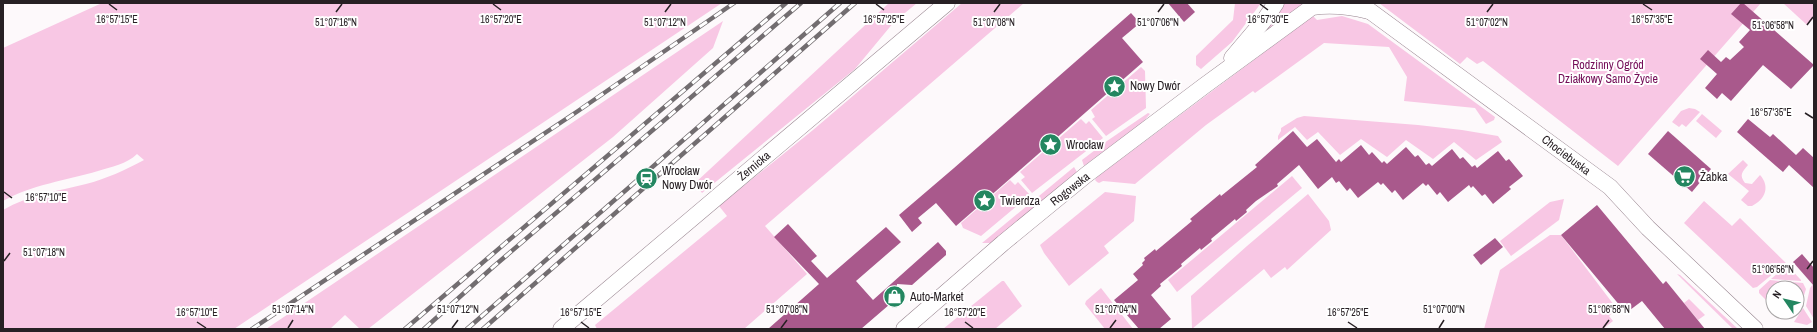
<svg xmlns="http://www.w3.org/2000/svg" width="1817" height="332" font-family="'Archivo Narrow',sans-serif">
<style>
.green{fill:#f8c7e4}
.building{fill:#a9598c}
.lines{fill:none;stroke-linecap:round;stroke-linejoin:round}
.minor-casing{stroke:#96838e;stroke-width:17}
.minor{stroke:#fff;stroke-width:16}
.rail-casing{stroke:#726d70;stroke-width:4.5}
.rail{stroke:#fff;stroke-width:3;stroke-dasharray:9;stroke-linecap:butt}
.ticks{fill:none;stroke:#272024;stroke-width:1.5}
.labels{text-anchor:middle;dominant-baseline:central;stroke-width:4;stroke-linejoin:round;paint-order:stroke}
.park-label{font-size:12px;fill:#730c57;stroke:#fff}
.poi-label{font-size:12px;fill:#272024;stroke:#fff;text-anchor:start}
.street-label{font-size:12px;fill:#272024;stroke:#fff}
.ticks-label{font-size:10px;text-anchor:middle;fill:#272024;stroke:#fff;stroke-width:4;stroke-linejoin:round;paint-order:stroke}
</style>
<rect width="100%" height="100%" fill="#fdf9fb"/>
<g class="green">
<path d="M102,3H722L234,329H3V210C29,195 58,191 86,184C106,179 125,170 144,160L137,154C127,164 111,167 98,171C67,180 31,185 3,201V48Z"/>
<polygon points="889,3 917,3 894,22 855,69 702,193 695,183"/>
<polygon points="962,3 1024,3 765,226 807,274 744,329 597,329 595,325 727,216 719,206 813,130"/>
<polygon points="1235,3 1261,3 1232,42 1201,69 1196,65 1196,56 1233,20"/>
<polygon points="1285,3 1302,3 1304,5 1267,31 1267,27"/>
<polygon points="1379,3 1761,3 1618,166 1483,61 1477,64 1467,57 1460,64"/>
<polygon points="1783,3 1814,3 1814,18 1807,25"/>
<polygon points="1313,16 1317,20 1342,16 1368,24 1495,117 1494,120 1486,124 1475,108 1404,101 1407,77 1389,47 1324,43 1255,93 1253,91 1206,125 1135,184 1103,181 1099,183 1097,182 1095,180 1097,177"/>
<polygon points="723,21 713,48 613,137 368,329 360,329 345,315 330,329 266,329"/>
<polygon points="1141,67 1145,71 1146,108 1106,136 1092,119 1095,117 1091,110"/>
<polygon points="1689,108 1695,109 1700,112 1686,127 1682,124 1679,127 1672,122 1681,111"/>
<polygon points="1148,113 1150,114 1143,122 1084,166 1082,160 1107,141"/>
<polygon points="1702,114 1722,131 1716,138 1696,121"/>
<polygon points="1304,116 1418,125 1462,130 1498,136 1502,142 1476,160 1454,142 1433,159 1406,140 1387,157 1361,139 1340,155 1318,132 1307,140 1295,127 1278,140 1278,136 1281,131 1281,128 1297,118"/>
<polygon points="1081,119 1086,124 1089,121 1103,138 1032,193 1021,180 1025,177 1020,172"/>
<path d="M1743,160L1748,165C1742,172 1739,175 1745,183L1752,184L1760,175C1770,186 1766,199 1752,206H1748L1741,200L1749,191L1728,174Z"/>
<polygon points="1074,167 1077,172 991,243 982,243"/>
<polygon points="1292,176 1302,188 1177,292 1168,280"/>
<polygon points="1010,180 1015,185 1018,182 1030,195 981,236 963,228 961,223"/>
<polygon points="1105,192 1136,196 1134,221 1104,246 1109,253 1069,286 1044,253 1040,245"/>
<polygon points="1308,194 1329,221 1331,230 1287,270 1285,267 1271,278 1264,269 1192,329 1191,296 1247,246"/>
<polygon points="1564,199 1559,220 1511,256 1500,241 1550,202"/>
<polygon points="1704,201 1732,226 1740,218 1786,263 1757,287 1753,288 1684,223"/>
<polygon points="1550,235 1561,235 1617,309 1609,316 1613,321 1603,329 1484,329 1500,270"/>
<polygon points="1787,265 1801,280 1801,281 1771,279"/>
<polygon points="1677,274 1680,275 1738,329 1733,329"/>
<polygon points="1770,280 1803,283 1806,289 1801,305 1797,312 1797,288 1773,288 1773,307 1759,293 1759,290"/>
<polygon points="1002,281 1004,281 1022,306 995,329 943,329"/>
<polygon points="1814,283 1814,319 1806,306 1810,288"/>
<polygon points="1101,288 1133,329 1105,329 1085,304 1086,301"/>
<polygon points="1689,299 1705,315 1698,320 1684,303"/>
<polygon points="1803,308 1812,322 1807,325 1794,322"/>
</g>
<g class="building">
<polygon points="1168,3 1187,3 1195,12 1184,22"/>
<polygon points="1741,3 1743,3 1814,65 1791,89 1763,65 1731,101 1722,93 1717,99 1705,88 1717,74 1700,59 1708,50 1721,62 1726,57 1730,60 1744,47 1739,42 1750,30 1731,14"/>
<polygon points="1131,13 1140,23 1122,38 1143,62 956,226 936,203 918,218 922,223 912,232 899,215 954,168"/>
<polygon points="1748,119 1770,137 1773,134 1796,155 1803,148 1814,158 1814,188 1789,165 1783,172 1737,132"/>
<polygon points="1293,131 1307,147 1317,139 1336,162 1339,159 1341,162 1361,145 1369,155 1372,152 1382,163 1384,161 1387,164 1406,147 1415,157 1418,155 1426,165 1429,163 1432,166 1452,149 1460,159 1463,157 1472,167 1475,165 1477,168 1498,151 1506,161 1509,159 1523,176 1509,187 1511,189 1493,204 1485,194 1482,196 1473,186 1471,188 1469,185 1448,202 1440,192 1437,195 1428,184 1426,186 1423,183 1403,200 1395,190 1392,193 1383,183 1381,185 1378,182 1358,198 1350,188 1347,191 1339,181 1336,183 1332,177 1318,189 1299,165 1277,184 1278,186 1256,201 1246,210 1247,212 1236,221 1235,219 1211,239 1212,241 1201,250 1200,248 1181,264 1182,266 1160,284 1161,286 1151,295 1171,319 1159,329 1139,329 1114,300 1138,280 1133,274 1143,265 1142,263 1145,260 1144,258 1155,249 1156,251 1192,221 1190,219 1220,194 1221,196 1257,167 1255,165"/>
<polygon points="1668,131 1711,169 1692,192 1648,154"/>
<polygon points="1597,205 1663,284 1666,281 1705,329 1665,329 1642,301 1626,313 1561,235"/>
<polygon points="788,224 817,256 811,261 827,278 886,227 901,242 856,281 873,300 938,242 946,251 946,255 912,285 897,284 897,298 861,329 768,329 819,284 774,237"/>
<polygon points="1495,238 1503,247 1481,265 1473,255"/>
<polygon points="1802,254 1814,268 1814,286 1793,262"/>
</g>
<g class="lines">
<defs>
<g id="minor">
<polyline points="1359,3 1610,187 1648,228 1755,329"/>
<path d="M1312,7C1332,4 1349,6 1369,11"/>
<polyline points="1232,58 1265,19 1276,3"/>
<polyline points="561,329 947,3"/>
<polyline points="904,329 1003,243 1086,175 1204,86 1308,10 1314,3"/>
</g>
</defs>
<use href="#minor" class="minor-casing"/>
<use href="#minor" class="minor"/>
<defs>
<g id="rail">
<polyline points="252,329 578,111 734,3"/>
<polyline points="405,329 786,3"/>
<polyline points="424,329 493,267 801,3"/>
<polyline points="467,329 840,3"/>
<polyline points="483,329 855,3"/>
</g>
</defs>
<use href="#rail" class="rail-casing"/>
<use href="#rail" class="rail"/>
</g>
<path class="ticks" d="M109,4L117,10M493,4L501,10M876,4L884,10M1260,4L1268,10M1643,4L1652,10M336,12L342,4M665,12L671,4M994,12L1000,4M1158,12L1164,4M1487,12L1493,4M1807,25L1813,17M1805,113L1813,118M4,192L12,198M4,261L10,253M1807,269L1813,261M197,322L206,328M581,322L589,328M965,322L973,328M1348,322L1357,328M288,328L293,320M452,328L458,320M781,328L787,320M1110,328L1116,320M1439,328L1444,320M1603,328L1609,320"/>
<defs>
<symbol id="sight-disc" viewBox="-11 -11 22 22"><circle r="9.5" fill="#238660" stroke="#fff"/><path d="M0-6L1.8-2.2L6-1.7L2.9 1.2L3.7 5.4L0 3.3L-3.7 5.4L-2.9 1.2L-6-1.7L-1.8-2.2Z" fill="#fff"/></symbol>
<symbol id="supermarket-disc" viewBox="-11 -11 22 22"><circle r="9.5" fill="#238660" stroke="#fff"/><path d="M-6-5.5h2.5l.6 2H6L4.5 2H-2.5L-4.4-4H-6ZM-1.5 3.2a1.3 1.3 0 1 0 .1 0ZM3 3.2a1.3 1.3 0 1 0 .1 0Z" fill="#fff"/></symbol>
<symbol id="station-disc" viewBox="-11 -11 22 22"><circle r="9.5" fill="#238660" stroke="#fff"/><path d="M-3-6H3Q5-6 5-4V2Q5 4 3 4L4.5 6H3L1.5 4h-3L-3 6H-4.5L-3 4Q-5 4-5 2V-4Q-5-6-3-6ZM-3.5-4v3h7v-3ZM-3.5 1v1.5H-2V1ZM2 1v1.5H3.5V1Z" fill="#fff"/></symbol>
<symbol id="shop-disc" viewBox="-11 -11 22 22"><circle r="9.5" fill="#238660" stroke="#fff"/><path d="M-5-2.5h2.3a2.7 3.5 0 0 1 5.4 0H5L5.5 6h-11ZM-1.5-2.5h3a1.5 2.3 0 0 0-3 0Z" fill="#fff"/></symbol>
</defs>
<g fill-rule="evenodd">
<use href="#sight-disc" x="1102" y="74" width="25" height="25"/>
<use href="#sight-disc" x="1038" y="132" width="25" height="25"/>
<use href="#supermarket-disc" x="1672" y="164" width="25" height="25"/>
<use href="#station-disc" x="634" y="166" width="25" height="25"/>
<use href="#sight-disc" x="972" y="188" width="25" height="25"/>
<use href="#shop-disc" x="882" y="284" width="25" height="25"/>
</g>
<g class="labels">
<g class="park-label">
<text x="1608" y="65">Rodzinny Ogród<tspan x="1608" dy="14">Działkowy Samo Życie</tspan></text>
</g>
<g class="poi-label">
<text x="1130" y="86">Nowy Dwór</text>
<text x="1066" y="145">Wrocław</text>
<text x="662" y="171">Wrocław<tspan x="662" dy="14">Nowy Dwór</tspan></text>
<text x="1700" y="177">Żabka</text>
<text x="1000" y="201">Twierdza</text>
<text x="910" y="297">Auto-Market</text>
</g>
<g class="street-label">
<text transform="translate(1566 155) rotate(37)">Chociebuska</text>
<text transform="translate(754 166) rotate(-40)">Żernicka</text>
<text transform="translate(1070 189) rotate(-38)">Rogowska</text>
</g>
</g>
<g class="ticks-label">
<text x="117" y="23">16°57'15"E</text>
<text x="501" y="23">16°57'20"E</text>
<text x="884" y="23">16°57'25"E</text>
<text x="1268" y="23">16°57'30"E</text>
<text x="1652" y="23">16°57'35"E</text>
<text x="1487" y="26">51°07'02"N</text>
<text x="336" y="26">51°07'16"N</text>
<text x="665" y="26">51°07'12"N</text>
<text x="994" y="26">51°07'08"N</text>
<text x="1158" y="26">51°07'06"N</text>
<text x="1773" y="29">51°06'58"N</text>
<text x="1771" y="116">16°57'35"E</text>
<text x="46" y="201">16°57'10"E</text>
<text x="44" y="256">51°07'18"N</text>
<text x="1773" y="273">51°06'56"N</text>
<text x="293" y="313">51°07'14"N</text>
<text x="458" y="313">51°07'12"N</text>
<text x="787" y="313">51°07'08"N</text>
<text x="1116" y="313">51°07'04"N</text>
<text x="1444" y="313">51°07'00"N</text>
<text x="1609" y="313">51°06'58"N</text>
<text x="197" y="316">16°57'10"E</text>
<text x="581" y="316">16°57'15"E</text>
<text x="965" y="316">16°57'20"E</text>
<text x="1348" y="316">16°57'25"E</text>
</g>
<rect width="1817" height="332" fill="none" stroke="#272024" stroke-width="8"/>
<g transform="translate(1785 300) rotate(304)"><circle r="19" fill="#ffffff" stroke="#a9a6a7"/>
<path d="M0-3L7 15L0 10L-7 15Z" fill="#238660"/>
<text y="-6" font-size="11" font-weight="bold" text-anchor="middle" fill="#272024">N</text>
</g>
</svg>
